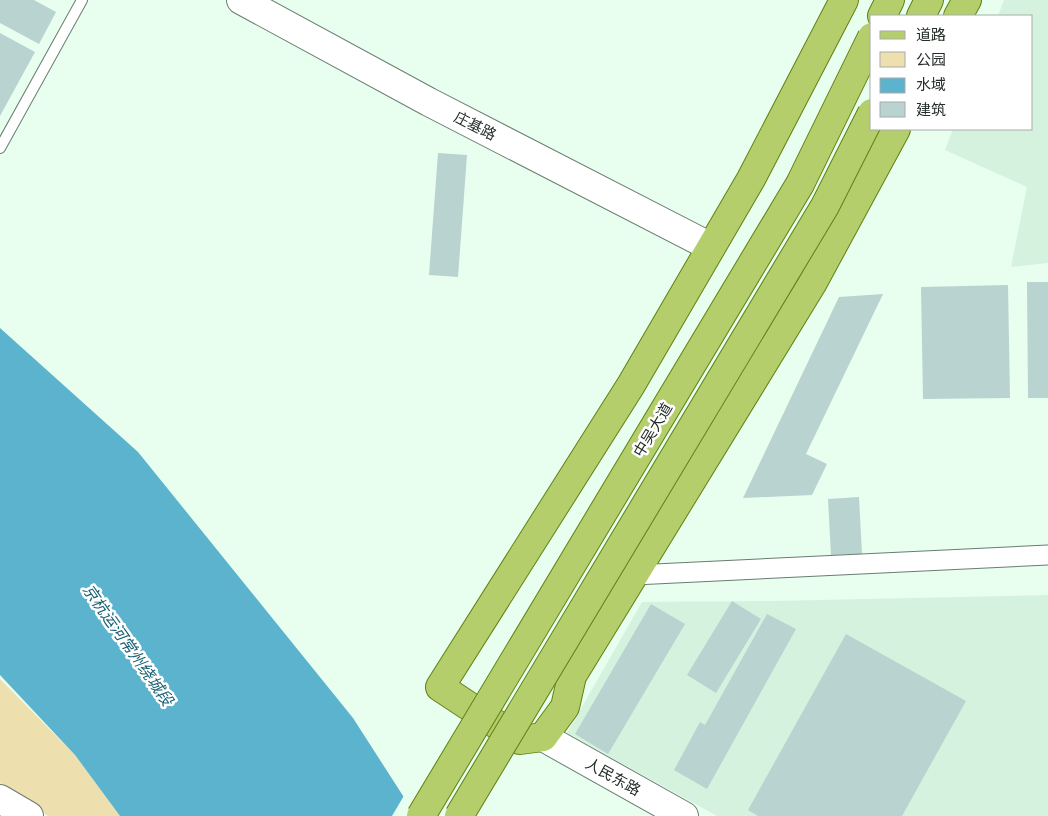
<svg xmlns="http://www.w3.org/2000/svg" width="1048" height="816" font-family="'Fira Sans Condensed','Noto Sans SC',sans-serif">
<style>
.built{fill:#d5f2df}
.green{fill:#eee0ae}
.water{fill:#5cb3ce}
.pier{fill:#e8feef}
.building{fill:#b8d3d0}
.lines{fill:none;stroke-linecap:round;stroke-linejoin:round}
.lane-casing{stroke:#697d70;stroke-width:12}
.street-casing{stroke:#697d70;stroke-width:21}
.secondary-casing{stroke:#697d70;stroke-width:30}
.primary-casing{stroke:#618113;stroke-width:30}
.lane{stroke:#fff;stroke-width:10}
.street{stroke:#fff;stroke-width:19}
.secondary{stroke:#fff;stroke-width:28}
.primary{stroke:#b3ce6a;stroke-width:28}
.primary-bridge-casing{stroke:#618113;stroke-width:30;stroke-linecap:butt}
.primary-bridge{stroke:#b3ce6a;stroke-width:28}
.labels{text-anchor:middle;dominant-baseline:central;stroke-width:5;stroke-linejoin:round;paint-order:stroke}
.street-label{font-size:15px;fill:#252e28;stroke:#fff}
.water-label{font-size:16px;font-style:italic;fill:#185f72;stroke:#fff}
</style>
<rect width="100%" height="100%" fill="#e8feef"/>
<g class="built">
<polygon points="1004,0 1048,0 1048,263 1011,267 1027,187 945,150 953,129 1032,129 1032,16 998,16"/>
<polygon points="1048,595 1048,816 717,816 567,733 642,602 773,601"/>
</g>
<polygon class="green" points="0,679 75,755 120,816 48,816 0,783"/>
<polygon class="water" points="0,328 138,452 353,718 416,816 120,816 75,755 0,675"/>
<polygon class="pier" points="405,794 419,815 419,816 392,816"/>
<g class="building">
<polygon points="0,0 34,0 56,12 39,44 0,23"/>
<polygon points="0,33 35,52 0,116"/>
<polygon points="438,153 467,155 458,277 429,275"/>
<polygon points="1027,282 1048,282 1048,398 1028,398"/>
<polygon points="1008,285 1010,398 923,399 921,287"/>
<polygon points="883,294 806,454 827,464 812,495 743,498 839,297"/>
<polygon points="859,497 862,554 831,555 828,499"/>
<polygon points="732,601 761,619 716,693 687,675"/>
<polygon points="651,604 685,624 608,754 575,734"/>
<polygon points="767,614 796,629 707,789 674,770 700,722 705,725"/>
<polygon points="846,634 966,701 902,816 758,816 748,810"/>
</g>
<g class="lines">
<defs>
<polyline id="lane" points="0,148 82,0"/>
<polyline id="street" points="634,575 1048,555"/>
<g id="secondary">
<polyline points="241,0 429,102 711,247"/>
<polyline points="543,737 684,816"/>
<polyline points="0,799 29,816"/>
</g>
<g id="primary">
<polyline points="844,0 751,179 631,385 440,687 520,740 543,737 565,707 572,676 812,284 896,129"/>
<polyline points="882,16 890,0"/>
<polyline points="921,16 929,0"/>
<polyline points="958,16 967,0"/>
</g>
</defs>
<use href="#lane" class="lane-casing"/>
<use href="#street" class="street-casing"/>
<use href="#secondary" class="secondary-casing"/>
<use href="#primary" class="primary-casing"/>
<use href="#lane" class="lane"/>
<use href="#street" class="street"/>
<use href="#secondary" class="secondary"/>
<use href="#primary" class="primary"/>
<defs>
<g id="primary-bridge">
<polyline points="421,816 800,184 872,37"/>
<polyline points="459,816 825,206 872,113"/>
</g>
</defs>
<use href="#primary-bridge" class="primary-bridge-casing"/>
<use href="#primary-bridge" class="primary-bridge"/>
</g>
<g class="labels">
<g class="street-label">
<text transform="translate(475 126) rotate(27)">庄基路</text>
<text transform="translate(653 430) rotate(-59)">中吴大道</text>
<text transform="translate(613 777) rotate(29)">人民东路</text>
</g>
<g class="water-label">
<text transform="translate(128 645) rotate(55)">京杭运河常州绕城段</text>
</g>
</g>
<rect x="870" y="15" width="162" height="115" fill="#ffffff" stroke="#a8aba9"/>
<rect x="880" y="31" width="25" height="8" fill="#b3ce6a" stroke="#a8aba9"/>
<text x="916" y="40" font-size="15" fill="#252e28">道路</text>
<rect x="880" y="52" width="25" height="15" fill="#eee0ae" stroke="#a8aba9"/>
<text x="916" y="65" font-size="15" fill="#252e28">公园</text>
<rect x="880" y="78" width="25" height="15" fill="#5cb3ce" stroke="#a8aba9"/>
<text x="916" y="90" font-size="15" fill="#252e28">水域</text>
<rect x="880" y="102" width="25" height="15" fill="#b8d3d0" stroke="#a8aba9"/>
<text x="916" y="115" font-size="15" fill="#252e28">建筑</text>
</svg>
